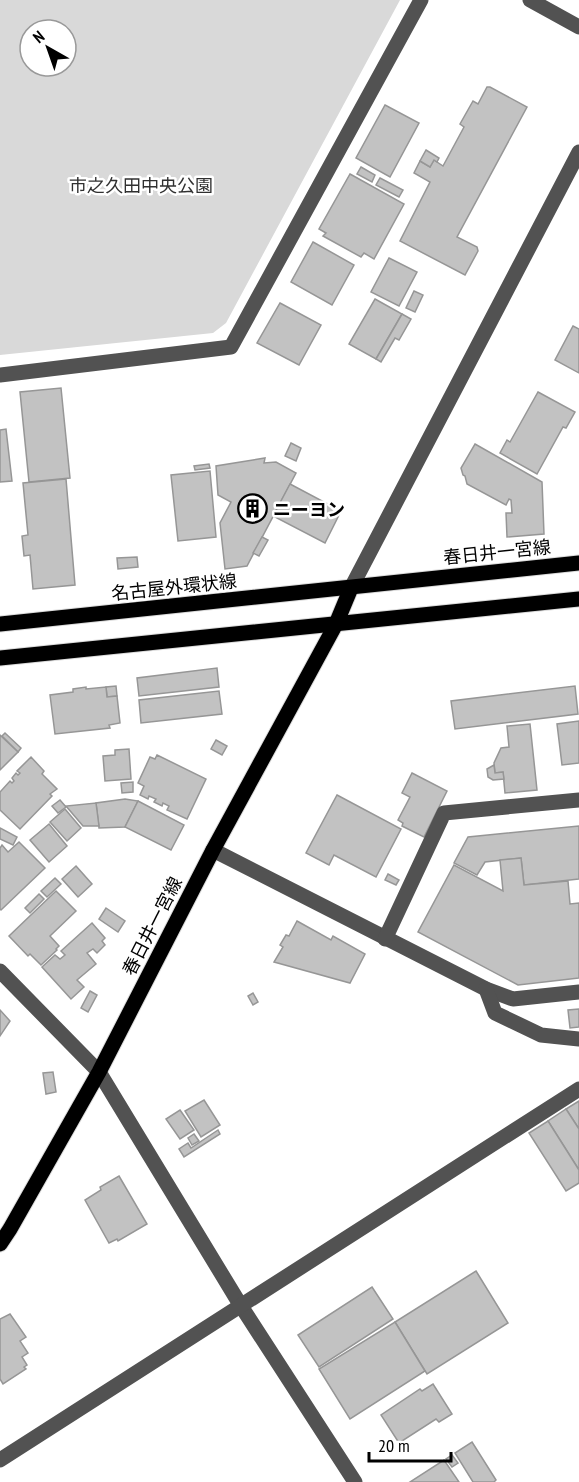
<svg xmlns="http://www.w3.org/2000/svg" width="579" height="1482" font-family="'PT Sans Narrow','Noto Sans JP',sans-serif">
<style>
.green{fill:#d9d9d9;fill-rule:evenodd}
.building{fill:#c2c2c2;stroke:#969696;stroke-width:1.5}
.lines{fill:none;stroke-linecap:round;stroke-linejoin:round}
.major-casing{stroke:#dbdbdb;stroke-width:17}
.minor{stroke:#525252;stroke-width:15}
.major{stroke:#000;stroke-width:15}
.labels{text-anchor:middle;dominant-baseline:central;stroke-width:5;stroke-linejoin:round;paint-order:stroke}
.park-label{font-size:18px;fill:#303030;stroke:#fff}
.poi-label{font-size:18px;font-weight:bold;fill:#000;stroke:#fff;text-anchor:start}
.street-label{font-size:18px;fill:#000;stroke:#fff}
</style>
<rect width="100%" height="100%" fill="#fff"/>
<path class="green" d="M0,0H400L226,323L213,333L0,355ZM30,30H66V66H30Z"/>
<g class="building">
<polygon points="487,87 490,87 527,107 457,237 477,247 478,251 465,275 400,241 430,182 414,173 420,161 430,167 434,160 443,166 464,127 460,124 473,101 478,104"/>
<polygon points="385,105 419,123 390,177 356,158"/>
<polygon points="426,150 439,158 437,162 434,160 430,167 420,161"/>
<polygon points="361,167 375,175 372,182 357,174"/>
<polygon points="350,174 404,204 374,259 364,253 361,257 323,236 326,233 319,229"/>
<polygon points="380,178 403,190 399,197 376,185"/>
<polygon points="313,242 354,265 332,305 291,282"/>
<polygon points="389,258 417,272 399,306 371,292"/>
<polygon points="414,291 423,295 415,312 406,308"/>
<polygon points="375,299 402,314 376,359 349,344"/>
<polygon points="280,303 321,325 299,365 257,343"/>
<polygon points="402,314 411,319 399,340 395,338 381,362 376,359"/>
<polygon points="573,326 579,329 579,373 555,360"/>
<polygon points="61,388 70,478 29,482 20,392"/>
<polygon points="538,392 575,412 566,428 563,427 537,474 500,453 507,440 510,442"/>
<polygon points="6,429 12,481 0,482 0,430"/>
<polygon points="291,443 301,448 296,461 285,456"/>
<polygon points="475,444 542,482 544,534 507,537 506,513 512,513 511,500 509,499 506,505 467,484 465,476 463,475 461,468"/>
<polygon points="265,458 264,463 276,462 296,473 247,566 225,569 220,523 231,502 218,495 216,466"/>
<polygon points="209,464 210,468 195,470 194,466"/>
<polygon points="210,471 216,537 178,541 171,475"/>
<polygon points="66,479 75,585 33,589 30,555 24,556 22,536 28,535 23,483"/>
<polygon points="290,484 341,511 325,543 273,516"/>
<polygon points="262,537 268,540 259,556 253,553"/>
<polygon points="137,557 138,567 118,569 117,558"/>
<polygon points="217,668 219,687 139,696 137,678"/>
<polygon points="116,686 117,696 107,697 106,687"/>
<polygon points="575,686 578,714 455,729 451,701"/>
<polygon points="86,687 86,689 106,687 107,697 117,696 120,723 109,725 110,728 55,734 50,695 73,692 73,689"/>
<polygon points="219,691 222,714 141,723 139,700"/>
<polygon points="579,721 579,763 562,765 557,724"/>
<polygon points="530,724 537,790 505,793 503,772 495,773 494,763 501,748 509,747 507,726"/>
<polygon points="5,733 21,748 18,752 2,736"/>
<polygon points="0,735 18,752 0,770"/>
<polygon points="216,740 227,746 222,755 211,749"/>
<polygon points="129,749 131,779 105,781 103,756 115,755 115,750"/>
<polygon points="157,755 206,779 187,819 167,810 169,806 163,803 162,806 154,802 156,799 149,796 148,799 140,795 144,786 138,783 150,757 155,759"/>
<polygon points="31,757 44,771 42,774 57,789 50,794 52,796 20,829 0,810 0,792 10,781 12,783 14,781 12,778 16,773 18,775 20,773 17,771"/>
<polygon points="494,765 495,773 503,772 504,779 493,780 488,777 487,769"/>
<polygon points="412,773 447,791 424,837 402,826 403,823 398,820 410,797 402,793"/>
<polygon points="133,782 133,792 122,793 121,783"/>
<polygon points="337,795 401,829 376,877 334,855 329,865 306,853"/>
<polygon points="125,799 138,801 125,827 99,828 96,803"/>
<polygon points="60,800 66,807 58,813 52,806"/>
<polygon points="138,801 184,825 171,850 125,827"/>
<polygon points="96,803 99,826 83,826 66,806"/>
<polygon points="65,809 81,828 67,841 50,822"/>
<polygon points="49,824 67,846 49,862 30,840"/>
<polygon points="579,826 579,879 524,885 521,858 485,862 477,875 454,863 468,837"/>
<polygon points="0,828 17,837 13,845 0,839"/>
<polygon points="19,842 45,868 1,910 0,909 0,848 2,845 8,852"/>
<polygon points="521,858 524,885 568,881 570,904 579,903 579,978 518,985 418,932 454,865 503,891 500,860"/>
<polygon points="76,866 92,884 78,897 62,879"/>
<polygon points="388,874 399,880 396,885 385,880"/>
<polygon points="55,878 61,884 47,897 41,891"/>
<polygon points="56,891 76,911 50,936 59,946 56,949 57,950 41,965 30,954 28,956 9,936"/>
<polygon points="39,894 44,899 30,913 25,908"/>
<polygon points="106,908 125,921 118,932 99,919"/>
<polygon points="297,921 331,940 333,936 365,954 350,983 274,962 283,947 280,945 286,935 289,936"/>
<polygon points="92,923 105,938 102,941 105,945 97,953 93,949 87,953 96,964 77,980 84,987 71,999 42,967 55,955 60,959 65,955 61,951"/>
<polygon points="90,991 97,995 88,1012 81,1008"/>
<polygon points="253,993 258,1002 253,1005 248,996"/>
<polygon points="579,1009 579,1027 570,1028 568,1010"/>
<polygon points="0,1010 10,1021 0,1036"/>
<polygon points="53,1072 56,1092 46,1094 43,1073"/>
<polygon points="204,1100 220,1125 201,1137 185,1111"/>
<polygon points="579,1101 579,1129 566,1109"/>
<polygon points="566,1109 579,1129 579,1170 548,1121"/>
<polygon points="180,1110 194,1130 180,1139 166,1119"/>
<polygon points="548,1121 579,1170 579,1183 566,1191 529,1133"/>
<polygon points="218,1130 220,1134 184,1157 179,1149 188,1143 191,1148"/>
<polygon points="194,1134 199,1141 192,1145 188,1138"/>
<polygon points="119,1176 147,1224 118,1241 117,1239 109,1243 85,1200 101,1190 100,1187"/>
<polygon points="476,1271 508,1323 427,1374 395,1322"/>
<polygon points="372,1287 393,1319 319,1367 298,1335"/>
<polygon points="10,1314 26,1337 20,1341 28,1353 22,1357 27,1365 24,1367 26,1369 3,1384 0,1379 0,1319"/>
<polygon points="395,1322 425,1371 350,1419 319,1369"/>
<polygon points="433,1384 452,1414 439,1422 436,1419 399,1443 381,1415 420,1389 422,1391"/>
<polygon points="472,1442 496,1480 494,1482 473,1482 455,1453"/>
<polygon points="452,1455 458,1463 452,1467 446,1459"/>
<polygon points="444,1460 459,1482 410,1482"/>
</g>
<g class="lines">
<defs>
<g id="major">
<polyline points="0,624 579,563"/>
<polyline points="0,658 579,599"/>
<polyline points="0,1244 10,1229 99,1072 213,850 336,624 351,588"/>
</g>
</defs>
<use href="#major" class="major-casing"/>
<g class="minor">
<polyline points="530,0 579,27"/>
<polyline points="0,375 231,347 421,0"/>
<polyline points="351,588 579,152"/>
<polyline points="213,850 486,989 513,999 579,992"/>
<polyline points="385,939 444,813 579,800"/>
<polyline points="0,971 99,1072 241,1306 355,1482"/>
<polyline points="486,989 495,1013 541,1035 579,1039"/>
<polyline points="0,1460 579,1089"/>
</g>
<use href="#major" class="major"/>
</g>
<defs>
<symbol id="building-ring" viewBox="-11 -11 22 22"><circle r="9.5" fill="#fff" stroke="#000" stroke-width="1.5"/><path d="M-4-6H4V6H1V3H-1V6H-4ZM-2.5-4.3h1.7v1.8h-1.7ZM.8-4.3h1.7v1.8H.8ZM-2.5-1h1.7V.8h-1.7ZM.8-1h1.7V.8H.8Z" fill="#000"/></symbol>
</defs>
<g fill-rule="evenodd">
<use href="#building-ring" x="236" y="492" width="33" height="33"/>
</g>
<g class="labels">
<g class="park-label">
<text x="141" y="185">市之久田中央公園</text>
</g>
<g class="poi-label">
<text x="273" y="509">ニーヨン</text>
</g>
<g class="street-label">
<text transform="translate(497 552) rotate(-6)">春日井一宮線</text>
<text transform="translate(174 587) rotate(-6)">名古屋外環状線</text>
<text transform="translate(152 926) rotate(-63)">春日井一宮線</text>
</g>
</g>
<g transform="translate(48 48) rotate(320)"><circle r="28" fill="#ffffff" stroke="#999999" stroke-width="1.5"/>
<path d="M0-4.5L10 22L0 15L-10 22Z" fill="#000000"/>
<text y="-9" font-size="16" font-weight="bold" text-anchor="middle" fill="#000000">N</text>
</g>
<path d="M369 1452v9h82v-9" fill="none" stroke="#000000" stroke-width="3"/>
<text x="378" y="1452" font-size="18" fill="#000000" stroke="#ffffff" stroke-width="4.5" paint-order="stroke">20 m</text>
</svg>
